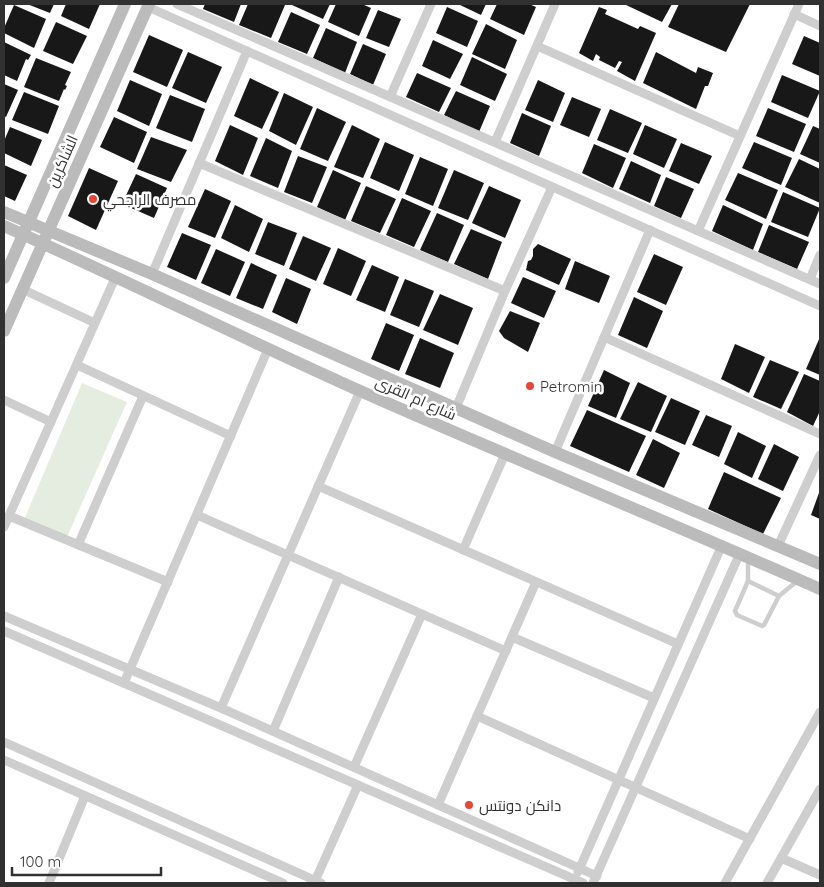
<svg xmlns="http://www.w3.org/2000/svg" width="824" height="887" font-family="Quicksand,Cairo,sans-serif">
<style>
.green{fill:#e5ede0}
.building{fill:#181818}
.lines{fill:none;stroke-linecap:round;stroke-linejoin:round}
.lane{stroke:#cecece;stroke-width:4.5}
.street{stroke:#cecece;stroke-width:9}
.secondary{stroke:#bbb;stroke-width:12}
.poi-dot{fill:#e34738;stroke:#fff;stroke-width:2}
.labels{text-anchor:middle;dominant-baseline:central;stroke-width:5;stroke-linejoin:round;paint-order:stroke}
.street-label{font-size:15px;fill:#313131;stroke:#fff}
.poi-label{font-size:15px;fill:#313131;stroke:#fff;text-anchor:start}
</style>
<rect width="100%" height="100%" fill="#fff"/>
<polygon class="green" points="82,383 127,402 67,537 24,520"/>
<g class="building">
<polygon points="27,4 54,4 50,13"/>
<polygon points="66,4 100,4 89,29 61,16"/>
<polygon points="205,4 241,4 234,22 203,9"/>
<polygon points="248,4 285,5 271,38 239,25"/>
<polygon points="293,4 330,4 323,19 292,5"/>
<polygon points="336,4 362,4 371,8 359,36 328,22"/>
<polygon points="458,4 486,4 481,15"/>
<polygon points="497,4 529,4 536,7 524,35 490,19"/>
<polygon points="624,4 672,4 662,22"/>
<polygon points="679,4 750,4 726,52 668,27"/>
<polygon points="14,5 46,19 34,48 4,33 4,28"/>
<polygon points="447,7 478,21 467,47 436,33"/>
<polygon points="599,7 607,10 605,14 638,29 640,26 656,33 635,81 617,71 622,62 619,61 615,68 599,60 600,57 596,54 593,61 579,53"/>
<polygon points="378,10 401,19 389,47 366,38"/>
<polygon points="291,12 320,25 307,54 278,42"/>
<polygon points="56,22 87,36 73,64 43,51"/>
<polygon points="486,24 517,40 505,69 472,54"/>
<polygon points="326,28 357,42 345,73 313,58"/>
<polygon points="149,35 183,50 167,87 133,72"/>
<polygon points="804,36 820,43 820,76 792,64"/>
<polygon points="433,40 463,54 450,79 422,66"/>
<polygon points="4,42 31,55 28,60 26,59 17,81 4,75"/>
<polygon points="363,44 386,54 373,85 350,74"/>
<polygon points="188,52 222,67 206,103 172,88"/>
<polygon points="656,52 696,73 698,67 713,73 708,86 705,86 696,109 643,83"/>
<polygon points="472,57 507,74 495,101 460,85"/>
<polygon points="36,58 71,72 65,85 67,86 65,90 64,89 59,101 24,87"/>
<polygon points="417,73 451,88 439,112 406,97"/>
<polygon points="782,75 820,91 808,118 771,102"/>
<polygon points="250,78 279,92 262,129 234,116"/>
<polygon points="130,80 162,94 149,126 117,111"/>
<polygon points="538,80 565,93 553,122 525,110"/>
<polygon points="4,84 18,90 6,117 4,116"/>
<polygon points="456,91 490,106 479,132 444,115"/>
<polygon points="24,92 59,106 48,134 12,120"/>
<polygon points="284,93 313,107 296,145 269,131"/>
<polygon points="170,95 205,109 192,142 156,128"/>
<polygon points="572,97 601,109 589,137 560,125"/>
<polygon points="317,108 346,122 328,161 300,149"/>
<polygon points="768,108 806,124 794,152 756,136"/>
<polygon points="610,109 642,123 628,153 597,140"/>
<polygon points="522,113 551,126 539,156 510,143"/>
<polygon points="114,117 147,132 134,163 100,147"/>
<polygon points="230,125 258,138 243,175 215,161"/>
<polygon points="352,125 380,139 363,178 334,167"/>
<polygon points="645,125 677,139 664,168 633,154"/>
<polygon points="813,126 820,129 820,163 800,154"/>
<polygon points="10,127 42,140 31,166 4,153 4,141"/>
<polygon points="151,137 187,150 171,182 137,169"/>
<polygon points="266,138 292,151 278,188 250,176"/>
<polygon points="385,142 414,155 399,191 370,178"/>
<polygon points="754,142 792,158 781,185 742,168"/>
<polygon points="681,143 712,156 699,184 669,171"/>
<polygon points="594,144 626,158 613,188 582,173"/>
<polygon points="298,156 327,167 312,203 284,192"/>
<polygon points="420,157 448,169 433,206 405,194"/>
<polygon points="799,159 820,169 820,203 785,187"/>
<polygon points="631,161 661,175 650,203 619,189"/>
<polygon points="4,165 27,175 15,201 4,196"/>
<polygon points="89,168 118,181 96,230 68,216"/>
<polygon points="333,170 361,183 345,220 317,207"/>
<polygon points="454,170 484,183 468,220 438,208"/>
<polygon points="738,173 778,190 766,219 725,200"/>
<polygon points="136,174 167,188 154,218 122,204"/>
<polygon points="666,177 694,189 681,218 654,206"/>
<polygon points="366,186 396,199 380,233 351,221"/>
<polygon points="489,186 521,200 505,238 472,223"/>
<polygon points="205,189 231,201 215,238 188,227"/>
<polygon points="783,192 820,208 808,237 771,222"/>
<polygon points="402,198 431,211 414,247 386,235"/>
<polygon points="235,205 263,219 249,252 221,238"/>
<polygon points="723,205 763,224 753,250 712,231"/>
<polygon points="437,213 464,225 448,262 420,250"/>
<polygon points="268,222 297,233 284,266 255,254"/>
<polygon points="769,225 809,242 797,269 758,252"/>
<polygon points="471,229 502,242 488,279 454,264"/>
<polygon points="182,233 211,245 196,280 167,267"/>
<polygon points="303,236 331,248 316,281 289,269"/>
<polygon points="538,244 571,259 559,285 526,270 528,261 531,260 533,256 533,249"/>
<polygon points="338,248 366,261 351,296 323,284"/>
<polygon points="216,249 245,262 230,296 201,283"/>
<polygon points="654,254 683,267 666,305 637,292"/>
<polygon points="575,261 610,276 599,303 565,289"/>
<polygon points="251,263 277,275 263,309 236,298"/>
<polygon points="372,265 399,277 385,312 356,300"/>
<polygon points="523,277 556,291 544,318 511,303"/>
<polygon points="286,278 311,289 297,324 272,312"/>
<polygon points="405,279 434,291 419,327 390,315"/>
<polygon points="440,294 473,308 458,345 423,330"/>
<polygon points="634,297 663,311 647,348 618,335"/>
<polygon points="510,311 540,323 528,352 504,338 499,331"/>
<polygon points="386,323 414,335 399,371 371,359"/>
<polygon points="820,337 820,375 806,369"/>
<polygon points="420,338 454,353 440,388 405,374"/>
<polygon points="735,344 765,357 749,393 721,379"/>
<polygon points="770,360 799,372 781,409 753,397"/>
<polygon points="604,370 630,383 616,418 588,406"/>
<polygon points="804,374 820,381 820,411 813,426 787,412"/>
<polygon points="638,382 667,396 651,432 620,419"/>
<polygon points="671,398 700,411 685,445 655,432"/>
<polygon points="587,410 646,436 629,472 570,446"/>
<polygon points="706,415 732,426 719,457 692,445"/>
<polygon points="738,432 766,446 752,478 724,464"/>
<polygon points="653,439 680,453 664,488 636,475"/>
<polygon points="774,444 799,457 783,491 758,479"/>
<polygon points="724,472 781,498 763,534 708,509"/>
<polygon points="820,490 820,519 811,515"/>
</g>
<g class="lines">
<g class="lane">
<polyline points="748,560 748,581 779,596 796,582"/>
<polyline points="748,581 735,611 737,615 762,626 764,625 779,596"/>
</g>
<g class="street">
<polyline points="177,4 820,284"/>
<polyline points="148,7 820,306"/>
<polyline points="794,14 820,26"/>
<polyline points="537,46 740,136"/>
<polyline points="390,97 431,4"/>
<polyline points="495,142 555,4"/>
<polyline points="199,163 505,291"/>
<polyline points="698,231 799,4"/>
<polyline points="152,274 247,51"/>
<polyline points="810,279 820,255"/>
<polyline points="22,289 95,323"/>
<polyline points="604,337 820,434"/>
<polyline points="77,365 231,436"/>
<polyline points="4,400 51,422"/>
<polyline points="456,408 505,291 552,187"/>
<polyline points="555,452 650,230"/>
<polyline points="318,486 678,644"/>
<polyline points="197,515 506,651"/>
<polyline points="9,516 168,582"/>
<polyline points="4,527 116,276"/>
<polyline points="78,545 143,396"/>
<polyline points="778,546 820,455"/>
<polyline points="463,550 505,454"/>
<polyline points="4,616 221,708 597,876"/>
<polyline points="4,631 583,883"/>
<polyline points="512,637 654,698"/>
<polyline points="124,683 268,349"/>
<polyline points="221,708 360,391"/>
<polyline points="477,716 750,839"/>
<polyline points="273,731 339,577"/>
<polyline points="4,742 321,883"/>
<polyline points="4,760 283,883"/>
<polyline points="354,767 422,614"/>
<polyline points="438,805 536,582"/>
<polyline points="781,858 820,875"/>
<polyline points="578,872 722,545"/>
<polyline points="315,881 358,785"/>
<polyline points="49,883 85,796"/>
<polyline points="593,883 740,553"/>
<polyline points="725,883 820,712"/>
<polyline points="767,883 820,789"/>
</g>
<g class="secondary">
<polyline points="4,212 152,274 555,452 820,564"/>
<path d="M4,226C123,279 240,337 358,390C511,458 667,521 820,589"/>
<polyline points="4,278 125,4"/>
<polyline points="4,331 149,4"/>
</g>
</g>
<g class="poi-dot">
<circle cx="93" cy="199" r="5"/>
<circle cx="530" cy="386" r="5"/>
<circle cx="469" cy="805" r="5"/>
</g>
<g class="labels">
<g class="street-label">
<text transform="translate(62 161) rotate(-66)">الشاكرين</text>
<text transform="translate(416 398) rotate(24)">شارع ام القرى</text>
</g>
<g class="poi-label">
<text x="103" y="199">مصرف الراجحي</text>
<text x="540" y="386">Petromin</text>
<text x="479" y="805">دانكن دونتس</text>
</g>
</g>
<rect width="824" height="887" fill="none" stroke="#313131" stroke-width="10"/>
<path d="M12 867v8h149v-8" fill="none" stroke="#313131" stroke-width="2.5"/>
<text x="20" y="867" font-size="15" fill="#313131" stroke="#ffffff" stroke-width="4" paint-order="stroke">100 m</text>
</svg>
